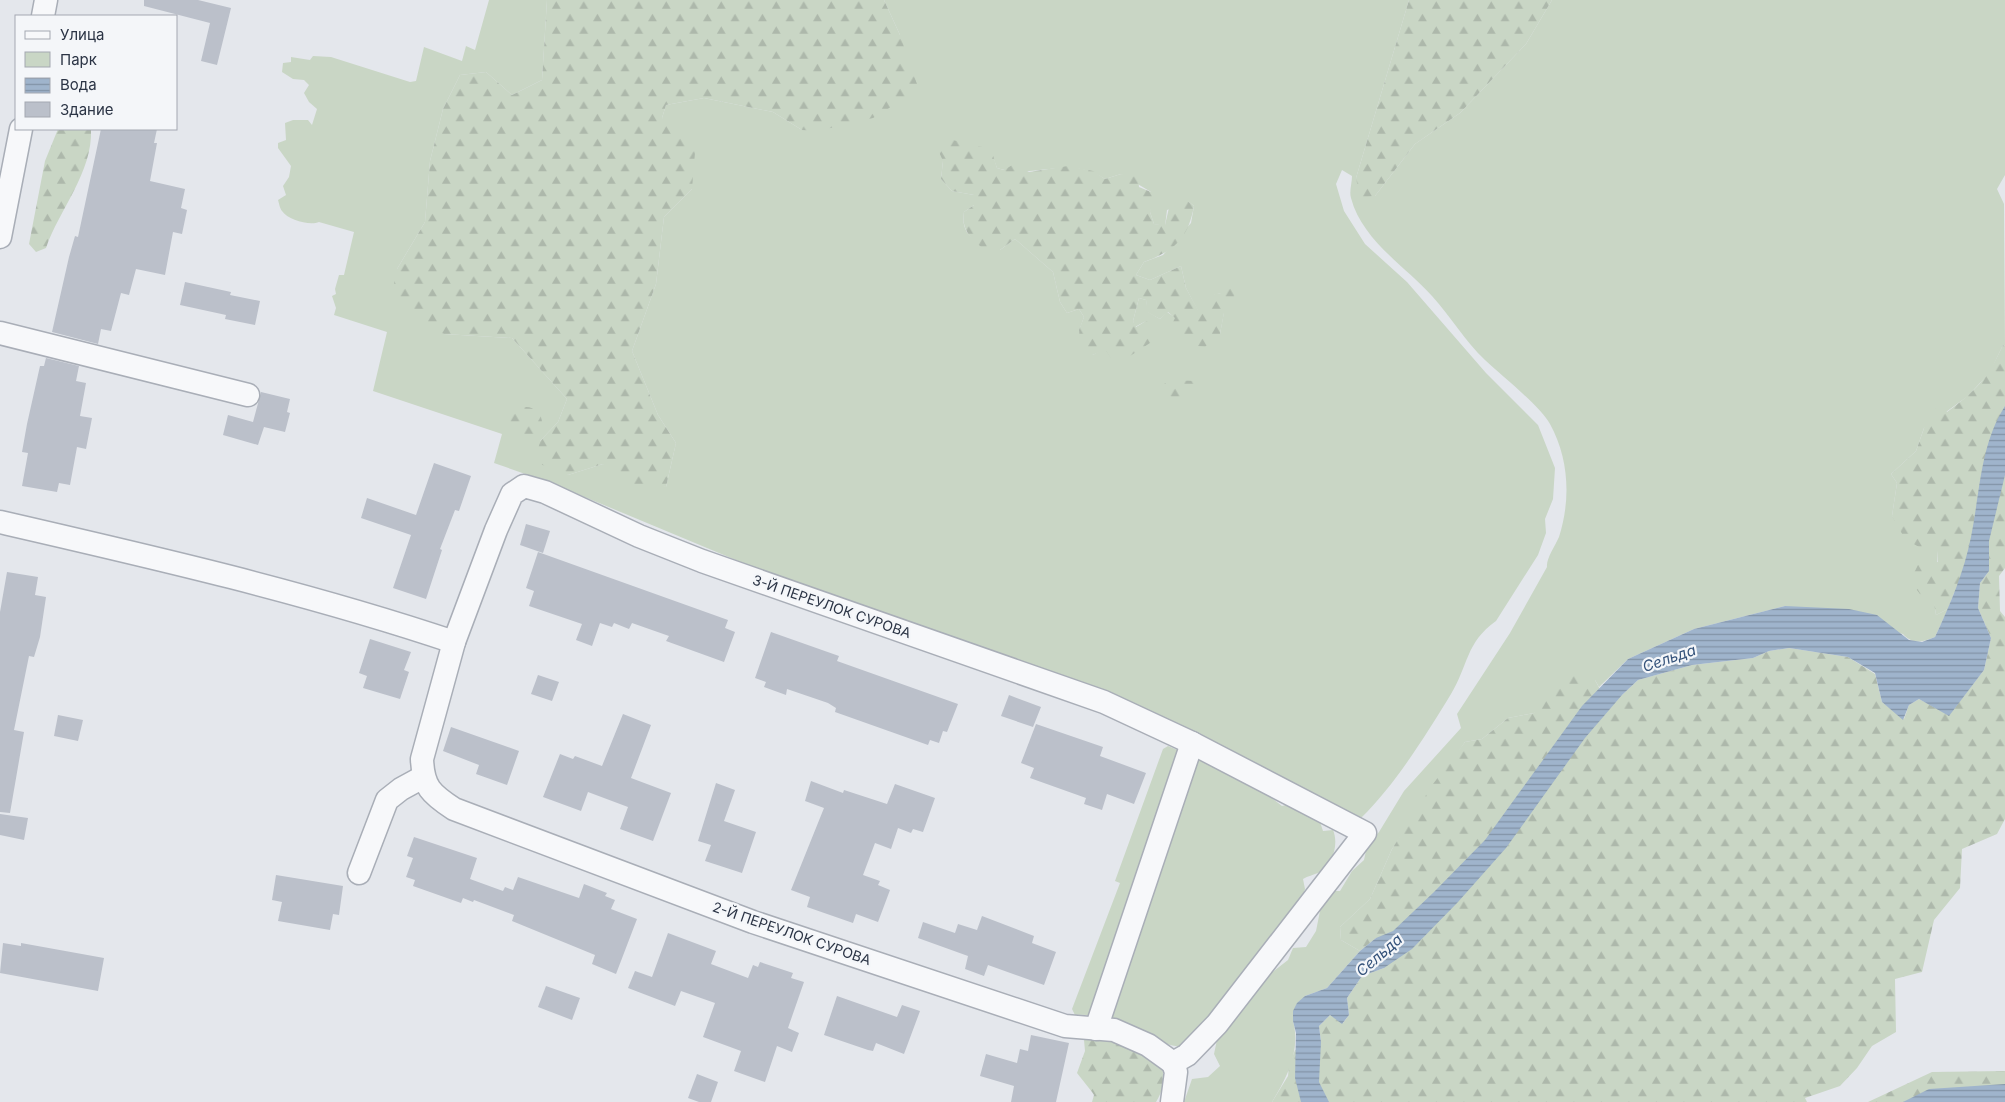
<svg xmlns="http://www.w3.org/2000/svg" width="2005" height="1102" font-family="Inter,sans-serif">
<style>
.green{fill:#c9d6c5;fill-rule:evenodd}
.forest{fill:url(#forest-firs)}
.water{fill:url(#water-rules)}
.building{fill:#bbc0ca}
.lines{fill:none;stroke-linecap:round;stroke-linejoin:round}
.minor-casing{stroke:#a9aeb7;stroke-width:25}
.minor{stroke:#f7f8fa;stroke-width:22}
.labels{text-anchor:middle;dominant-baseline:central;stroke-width:4.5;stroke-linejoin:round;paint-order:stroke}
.street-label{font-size:14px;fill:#2b3445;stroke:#f4f6f9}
.water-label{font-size:15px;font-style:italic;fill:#34527a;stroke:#f4f6f9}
</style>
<defs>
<pattern id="forest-firs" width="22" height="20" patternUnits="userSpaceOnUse" patternTransform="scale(1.25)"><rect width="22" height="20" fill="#c9d6c5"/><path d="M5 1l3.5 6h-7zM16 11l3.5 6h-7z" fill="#adb8ab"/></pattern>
<pattern id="water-rules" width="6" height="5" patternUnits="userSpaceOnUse" patternTransform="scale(1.25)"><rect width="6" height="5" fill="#9fb4cc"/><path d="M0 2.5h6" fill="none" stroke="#8293a7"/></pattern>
</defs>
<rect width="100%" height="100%" fill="#e4e7ec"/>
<g class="green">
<path d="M489,0H547L542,80L512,95L486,72L460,75L443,109L430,161L425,222L397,269L444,334L512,338L567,399L558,422L540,441L568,475L603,464L666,487L676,443L658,415L632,351L656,284L664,217L692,189L662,118L666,105L704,98L773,112L802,130L900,35L884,0H1409L1356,178L1375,196L1415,144L1460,113L1526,44L1552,0H2005V175L1997,189L2004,204L2005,346L2003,345L1990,372L1968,396L1924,428L1916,451L1891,474L1897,483L1892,516L1937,551C1939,573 1932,593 1936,615L1948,609L1935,637C1922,642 1913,645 1903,634L1785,606L1694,629L1628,659L1599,687L1595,680L1555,696L1534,713L1508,718L1482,739L1465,742L1392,849L1370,899L1340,927L1341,940L1360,951L1327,988L1305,996L1293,1021C1301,1050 1287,1078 1272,1102H1184L1192,1079L1208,1077L1220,1066L1214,1054L1218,1035L1270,974L1288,960L1293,948L1306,947L1316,931L1320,911L1333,891H1340L1352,871L1364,860L1367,846L1379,832L1404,791L1461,728L1457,714L1510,633L1547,567C1546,559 1555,546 1559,537C1571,499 1569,459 1550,424C1541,407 1501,375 1485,360C1465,341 1451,317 1432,296C1405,266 1362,240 1351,198C1349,192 1352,183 1352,176L1342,170L1336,184L1344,211L1365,244L1407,282L1486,373L1538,425L1555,468L1553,499L1545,519L1546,533L1538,555L1496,621C1466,642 1468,666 1451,694C1426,735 1395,785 1361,818L1317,802L551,483L494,463L502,434L373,391L387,332L334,315L336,308L332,296L336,294L335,289L339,275H344L354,232L319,222C310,226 288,220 282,211C280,209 279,203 278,200L286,195L283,186L289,177L291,166L278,148V143L286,140L285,123L293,120H308L312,125L317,109L309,102L304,93L309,85L304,80L293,79L282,72L283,63L291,62V57L310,60L313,56L331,57L410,82L416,81L424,47L462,61L466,46L475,50ZM993,157L997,168C1036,180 1067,154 1105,179L1121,174L1151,192L1150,212L1154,224L1165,226L1167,210L1189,202L1194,206L1191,223L1163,255L1144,262L1136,275L1150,280L1181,266L1186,288L1198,311L1210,296L1221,293L1224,312L1220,334L1176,318L1167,312L1160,319L1148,312L1146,300L1139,298L1133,321L1135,327L1146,321L1093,355L1079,331L1084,317L1079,309L1067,313L1060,302L1053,272L1015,239L1000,250C979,241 960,239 964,212L974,205V195L952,191L941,179L943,161Z"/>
<path d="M1168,746L1268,788L1273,799L1282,806L1290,804L1320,822L1323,831L1333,830C1339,844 1333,866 1318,873C1313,875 1308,876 1303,879L1305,889L1301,902L1185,1047C1144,1045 1120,1012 1075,1015L1072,1009L1120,883L1115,881L1163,749Z"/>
</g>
<g class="forest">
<polygon points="547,0 884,0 900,35 917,84 907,97 873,118 818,131 802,130 773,112 704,98 666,105 662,118 696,140 692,189 664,217 656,284 632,351 658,415 676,443 666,487 619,483 603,464 568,475 535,462 540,441 558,422 567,399 512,338 444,334 424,325 392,294 397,269 425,222 430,161 443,109 460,75 486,72 512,95 542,80"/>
<polygon points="1409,0 1552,0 1526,44 1460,113 1415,144 1375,196 1360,198 1356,178"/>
<path d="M58,129H91C93,172 59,210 46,248L36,252L29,244L45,161Z"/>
<path d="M940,137L991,149L997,168L1004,170L1014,164L1029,172L1068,166L1093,171L1105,179L1121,174L1138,177L1139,187L1151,192L1154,198L1150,212L1154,224L1165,225L1171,199L1189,202L1194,206C1188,239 1174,251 1144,262L1136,275L1150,280L1181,266L1186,288L1198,310L1210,295L1221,293L1235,285L1234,305L1224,313L1220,334L1205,347L1190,345L1175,336L1172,324L1175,318L1168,312L1160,319L1147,312L1146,300L1139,298L1133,321L1136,327L1147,321L1152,330L1153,341L1127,358H1111L1105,349L1093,355L1081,351L1079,330L1084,317L1079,309L1067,313L1060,302L1053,272L1015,239L1000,250L986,251C972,239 961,231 964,212L974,205V195L952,191L941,179L943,161L935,143Z"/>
<path d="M2003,345L2005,346V568L1999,576L2000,611L2005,617V819L1997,834L1962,849L1960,888L1934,920L1922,972L1895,979L1896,1032L1872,1046L1857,1068L1840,1086L1805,1098L1807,1102H1272L1288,1076L1289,1066L1295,1050L1321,1042L1319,1026L1330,1015L1343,1023L1349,1015L1347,998L1362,976L1384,968L1376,938L1360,951L1341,940L1340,927L1370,899L1392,849L1433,784L1465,742L1482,739L1508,718L1534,713L1541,697L1555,696L1560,681L1573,674L1595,680L1604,697L1622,695L1638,680L1692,665L1753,658L1769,651L1789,648L1848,657L1875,674L1882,702L1904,719L1909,705L1919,699L1949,715L1984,670L1991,638L1978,608L1980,583L1989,571L1954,593L1948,609L1936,615L1933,597L1920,594L1910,581L1918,565L1938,562L1937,551H1926L1905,539L1892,516L1897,483L1891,474L1916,451L1930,411L1943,406L1947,412C1977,390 1987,379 2003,345Z"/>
<path d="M1169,380L1195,381L1199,385C1196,402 1171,402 1161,390L1163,385Z"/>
<circle cx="526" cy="423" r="16"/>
<path d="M1115,1033L1162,1067C1165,1081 1163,1090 1156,1102H1092L1094,1095L1092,1092L1077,1073L1085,1051L1084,1040L1087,1036Z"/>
<polygon points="2005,1071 2005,1102 1868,1102 1932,1072"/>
</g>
<g class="water">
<path d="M2005,406V475L1989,541V571L1980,583L1978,608L1991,638L1984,670L1949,716L1919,699L1909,705L1903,720L1882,702L1875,673L1848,657L1789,648L1769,651L1753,658L1692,665L1638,680L1622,695L1585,738L1506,848L1458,902L1412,949L1384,968L1362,976L1347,998L1349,1015L1342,1024L1330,1015L1319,1026L1321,1042L1319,1082L1329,1102H1301L1295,1078L1296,1033L1293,1021V1011L1297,1003L1305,996L1327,988L1360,951L1376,938L1393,931L1434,892L1485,840L1582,706L1628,659L1694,629L1785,606L1849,609L1877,615L1909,640L1922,642L1935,637C1950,605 1964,572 1971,537C1980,493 1980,445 2005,406Z"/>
<polygon points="2005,1084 2005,1102 1903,1102 1929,1089"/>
</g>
<g class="building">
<polygon points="144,0 198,0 231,8 217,65 201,61 210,23 144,6"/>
<polygon points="101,129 157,129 154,143 157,143 150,181 185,189 181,208 187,210 182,234 173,232 165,275 136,269 129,295 121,293 111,331 101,329 98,344 52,332 69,257 75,236 78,237"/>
<polygon points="185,282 231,292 230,295 260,301 255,325 225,319 226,315 180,305"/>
<polygon points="46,358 79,366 76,381 86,383 80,416 92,418 86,449 77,447 70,485 59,483 57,492 22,486 28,453 22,452 27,424 40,366 44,366"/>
<polygon points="261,392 290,399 287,412 290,413 285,432 264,427 258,445 223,435 228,415 253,422"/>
<polygon points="434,463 471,476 459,511 455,510 440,549 442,550 426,599 393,588 411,535 361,518 367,498 416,515"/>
<polygon points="526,524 550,531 543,553 520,545"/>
<polygon points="538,552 728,620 725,628 735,632 724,662 666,641 669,636 632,623 629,629 614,623 612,627 600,623 592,646 576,640 582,624 529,606 534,591 526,588"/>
<polygon points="7,572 38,577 35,595 46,597 40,637 34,657 29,656 14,730 24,732 10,813 0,812 0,612"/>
<polygon points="771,632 839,656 837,661 958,704 947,732 943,731 939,743 930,740 928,745 835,712 836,708 828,703 787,689 786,695 764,687 766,682 755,678"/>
<polygon points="370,639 411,652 404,670 409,672 400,699 363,688 367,676 359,673"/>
<polygon points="538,675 559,682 552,701 531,694"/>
<polygon points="1009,695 1041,707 1033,727 1001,716"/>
<polygon points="623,714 651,725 631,778 671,793 653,841 620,829 628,807 588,792 581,811 543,797 560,754 573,759 575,756 602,766"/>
<polygon points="58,715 83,720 78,741 54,736"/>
<polygon points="1036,724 1103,747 1100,756 1146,773 1134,804 1107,794 1102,810 1084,804 1086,798 1030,778 1034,768 1021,763"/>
<polygon points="451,727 519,751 507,785 476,774 479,765 443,751"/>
<polygon points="811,781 843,793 844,790 887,804 895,784 935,798 923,832 913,829 911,833 898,828 891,849 875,843 863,875 880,881 878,885 890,890 878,922 856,914 853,923 807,907 810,897 791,890 824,808 805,801"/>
<polygon points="716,783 735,790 724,821 756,832 742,873 705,861 711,845 698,841"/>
<polygon points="0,814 28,818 24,840 0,835"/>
<polygon points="414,837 477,858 470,879 503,891 505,887 513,890 518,877 579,898 584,884 607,893 605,896 615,900 611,909 637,919 616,974 592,964 595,955 512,921 514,915 474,900 473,902 463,898 461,903 413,886 415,880 406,877 413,858 407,856"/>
<polygon points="276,875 343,886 339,915 333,914 330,930 278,921 282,902 272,900"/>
<polygon points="982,916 1034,936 1032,943 1056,952 1044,985 988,965 984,976 965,969 968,956 918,938 923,922 955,933 958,924 977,930"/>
<polygon points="668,933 716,951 711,964 748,978 753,965 758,967 760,962 793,973 791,978 804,982 788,1028 799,1033 792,1052 777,1046 765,1082 734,1071 741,1051 703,1037 715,1003 681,991 675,1006 628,988 635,971 652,977"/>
<polygon points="3,943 21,946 21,943 104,958 98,991 0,973"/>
<polygon points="546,986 580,998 572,1020 538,1007"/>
<polygon points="837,996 897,1017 902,1005 920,1011 904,1054 876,1043 873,1051 868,1050 824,1035"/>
<polygon points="1031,1035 1069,1043 1056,1102 1011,1102 1014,1086 980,1076 986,1054 1017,1063 1020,1049 1028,1051"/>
<polygon points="697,1074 718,1082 711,1102 699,1102 688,1098"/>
</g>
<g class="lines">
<defs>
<g id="minor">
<polyline points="43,16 46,0"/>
<polyline points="0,237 21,129"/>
<polyline points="0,333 248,395"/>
<path d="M524,486L545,492L639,536L702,561L1104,702L1192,743L1365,833L1217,1024L1187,1055L1173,1063L1148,1045L1114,1030L1065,1026L753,922L454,809C431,794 423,787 422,759L454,642L496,530L512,494Z"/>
<path d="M0,522C152,557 305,592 454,642"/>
<polyline points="359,873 387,800 401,789 423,777"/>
<polyline points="1096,1029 1192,743"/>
<polyline points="1172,1102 1176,1072 1173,1063"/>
</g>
</defs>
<use href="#minor" class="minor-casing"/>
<use href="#minor" class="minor"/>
</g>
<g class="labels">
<g class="street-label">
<text transform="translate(832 606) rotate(19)">3-Й ПЕРЕУЛОК СУРОВА</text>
<text transform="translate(792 933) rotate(19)">2-Й ПЕРЕУЛОК СУРОВА</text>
</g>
<g class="water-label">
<text transform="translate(1669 658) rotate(-19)">Сельда</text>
<text transform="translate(1379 955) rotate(-41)">Сельда</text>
</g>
</g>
<rect x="15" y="15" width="162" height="115" fill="#f4f6f9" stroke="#a4a8b1"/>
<rect x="25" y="31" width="25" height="8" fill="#f7f8fa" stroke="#a4a8b1"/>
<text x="60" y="40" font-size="15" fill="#2b3445">Улица</text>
<rect x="25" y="52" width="25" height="15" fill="#c9d6c5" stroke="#a4a8b1"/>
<text x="60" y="65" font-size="15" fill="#2b3445">Парк</text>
<rect x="25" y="78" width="25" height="15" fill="url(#water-rules)" stroke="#a4a8b1"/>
<text x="60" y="90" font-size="15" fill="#2b3445">Вода</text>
<rect x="25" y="102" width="25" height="15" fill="#bbc0ca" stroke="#a4a8b1"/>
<text x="60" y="115" font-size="15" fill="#2b3445">Здание</text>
</svg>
